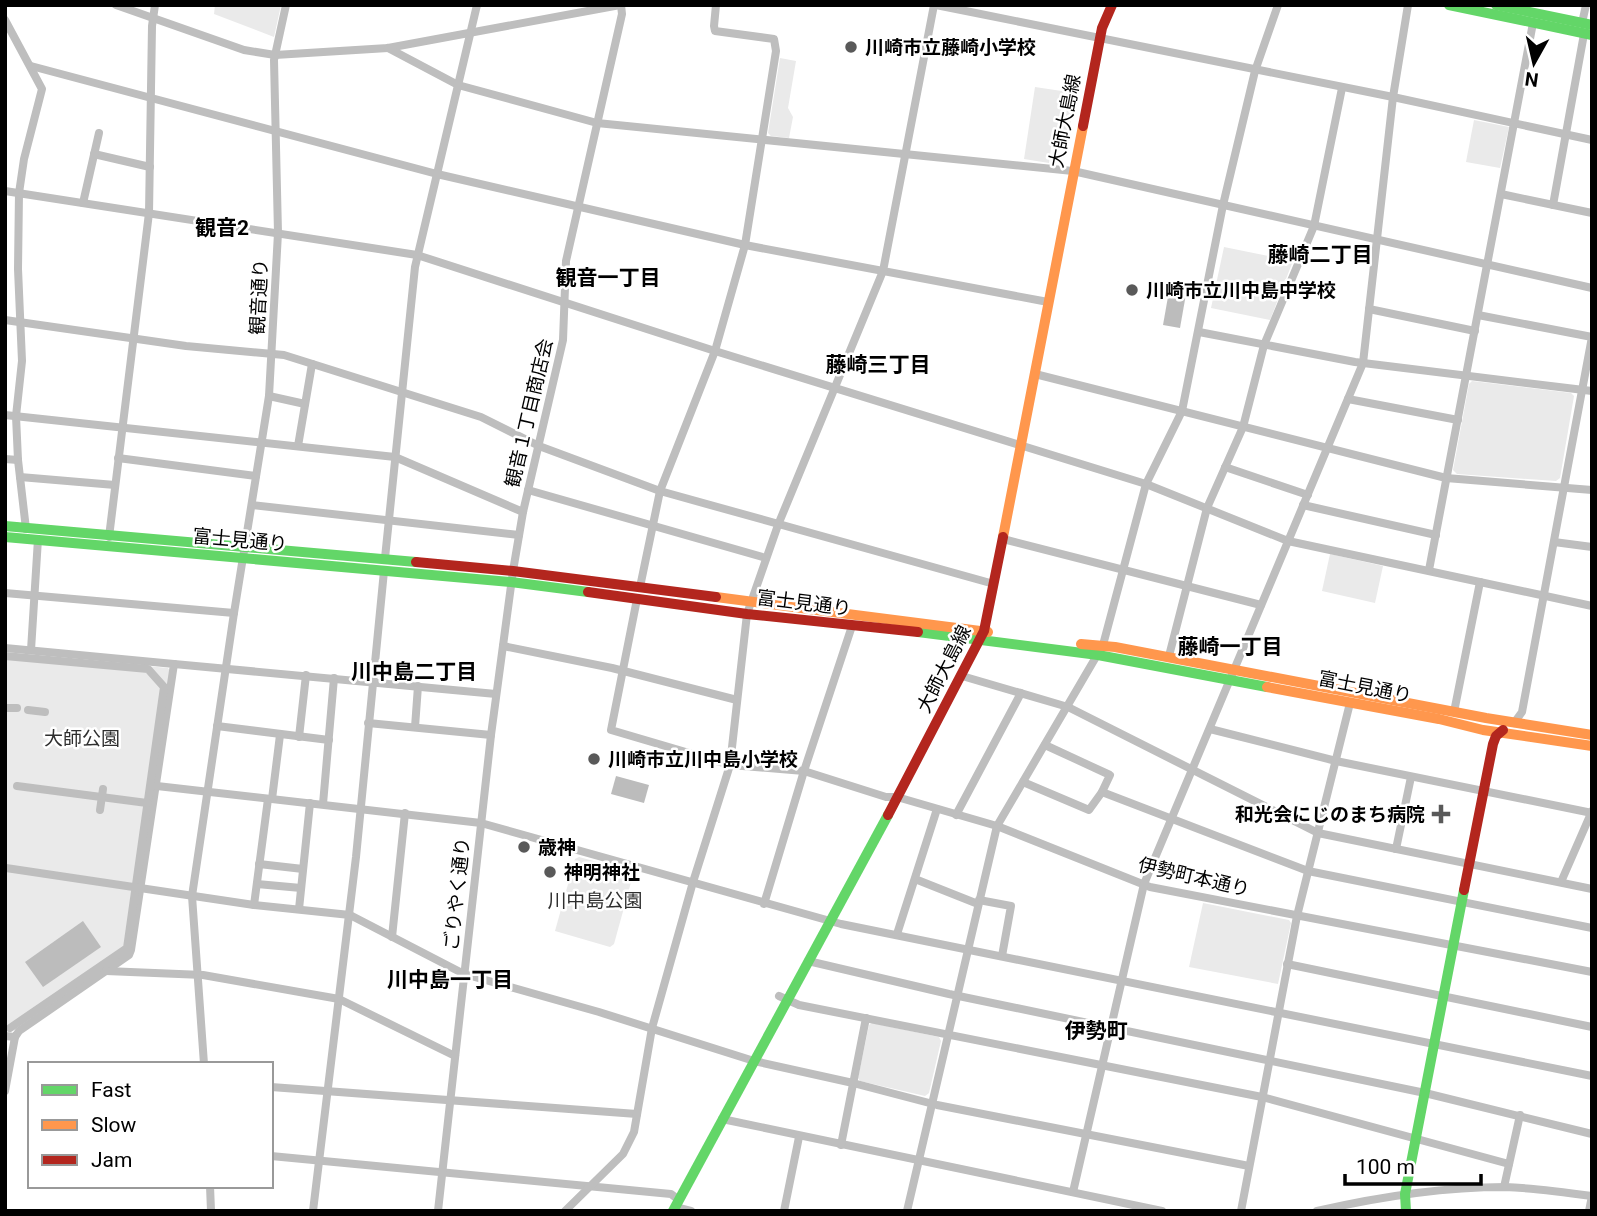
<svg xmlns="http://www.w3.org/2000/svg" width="1597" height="1216" font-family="Roboto,'Noto Sans JP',sans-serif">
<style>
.green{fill:#eaeaea}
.water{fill:#bcbcbc}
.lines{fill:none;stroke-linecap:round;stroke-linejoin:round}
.street{stroke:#bebebe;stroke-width:8}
.fast{stroke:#63d668;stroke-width:10}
.slow{stroke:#ff974d;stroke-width:10}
.jam{stroke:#b3261e;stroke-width:10}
.poi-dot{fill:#595959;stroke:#fff;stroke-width:2.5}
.labels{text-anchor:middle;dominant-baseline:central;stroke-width:5;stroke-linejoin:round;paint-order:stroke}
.poi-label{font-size:19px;font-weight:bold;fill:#000;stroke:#fff;text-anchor:start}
.street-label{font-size:19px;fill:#000;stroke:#fff}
.park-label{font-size:19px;fill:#2f2f2f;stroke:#fff}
.neighbourhood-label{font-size:21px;font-weight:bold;fill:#000;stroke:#fff}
</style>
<rect width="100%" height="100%" fill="#fff"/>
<g class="green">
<polygon points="215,5 281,5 274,37 214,14"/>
<polygon points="780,58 796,61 788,108 793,117 789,138 771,136 768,133"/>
<polygon points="1035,87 1075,93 1069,133 1053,131 1049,163 1024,159"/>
<polygon points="1474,120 1509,127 1500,168 1466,162"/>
<polygon points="1224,247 1293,261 1270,320 1211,308"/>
<polygon points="1472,381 1571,393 1574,396 1560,478 1556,481 1457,474 1453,470 1469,384"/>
<polygon points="1330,554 1383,566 1375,603 1322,591"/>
<polygon points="5,653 168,668 170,671 128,952 9,1033 5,1032"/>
<polygon points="579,857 631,871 633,875 614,944 610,947 555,931 575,859"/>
<polygon points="1203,903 1289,920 1291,923 1278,984 1189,967"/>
<polygon points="872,1023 939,1037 941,1041 929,1093 925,1096 860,1081 858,1078 869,1025"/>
</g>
<g class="water">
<polygon points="1169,291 1186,294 1180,328 1163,325"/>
<polygon points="616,776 649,785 644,803 611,794"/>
<polygon points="83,921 101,947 43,987 25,962"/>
</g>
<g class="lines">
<g class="street">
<polyline points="116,5 244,50 275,55 388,48 620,5"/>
<polyline points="936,5 1393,97 1592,140"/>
<polyline points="5,20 42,89 24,159 19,193 18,269 22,361 16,416 18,460 26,529"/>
<polyline points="1582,23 1586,5"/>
<polyline points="388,48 458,85 597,123 1073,171 1592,288"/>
<polyline points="31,66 437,174 745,245 1048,302"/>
<polyline points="94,154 150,167"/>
<polyline points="5,191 417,255 715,351 1146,484 1288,541 1592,606"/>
<polyline points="1501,194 1592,213"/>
<polyline points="83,203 99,133"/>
<polyline points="1553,205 1584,34"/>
<polyline points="1369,309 1475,331"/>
<polyline points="1478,315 1592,337"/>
<polyline points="5,320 186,346 284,355 481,417 539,446 660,491 994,584"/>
<polyline points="1199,332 1355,362 1592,391"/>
<polyline points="1035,374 1446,478 1592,490"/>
<polyline points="269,396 305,404"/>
<polyline points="1348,399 1458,420"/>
<polyline points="5,415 395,457 523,512"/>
<polyline points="298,446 312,364"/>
<polyline points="118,458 256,476"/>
<polyline points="5,459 18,460"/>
<polyline points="1225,467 1308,495"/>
<polyline points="20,477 115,485"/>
<polyline points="528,490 766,558"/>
<polyline points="252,505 519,535"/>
<polyline points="1303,505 1436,535"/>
<polyline points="109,537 149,213 152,26 155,5"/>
<polyline points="1003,539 1261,605"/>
<polyline points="1554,542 1592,547"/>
<polyline points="385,558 415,267 477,5"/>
<polyline points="1429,570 1533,23"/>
<polyline points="640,587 660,491 715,351 745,245 776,51 774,39 715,31 714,26 716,5"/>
<polyline points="5,593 234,613"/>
<polyline points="637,599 611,730 730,765 804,771 886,797 897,797 997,826 1150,887 1592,972"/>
<polyline points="503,646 612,668 737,700"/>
<polyline points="5,648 174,664 131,950 129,955 19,1031 15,1037 5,1036"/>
<polyline points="31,650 38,539"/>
<polyline points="5,656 148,669 164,687 127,948 10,1028"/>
<polyline points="1169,656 1207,508 1243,427 1264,345 1314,226 1342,88"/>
<polyline points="174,664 496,694"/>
<polyline points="962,676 1068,707 1318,833 1592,889"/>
<polyline points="7,708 17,708"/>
<polyline points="28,710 45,712"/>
<polyline points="1454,712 1480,582"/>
<polyline points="368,723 491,735"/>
<polyline points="1514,723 1522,712 1592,337"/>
<polyline points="217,726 329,740"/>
<polyline points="415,727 418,686"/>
<polyline points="1210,729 1336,761 1592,813"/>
<polyline points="299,737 306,675"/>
<polyline points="1023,782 1089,810 1102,792 1110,775 1045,745"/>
<polyline points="17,786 147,803"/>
<polyline points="157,786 481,823 841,924 1592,1076"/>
<polyline points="1102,792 1308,871 1592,928"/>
<polyline points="272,799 280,735"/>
<polyline points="323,804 334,678"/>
<polyline points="100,810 103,789"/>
<polyline points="956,815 1021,693"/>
<polyline points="1396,849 1411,777"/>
<polyline points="259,864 303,869"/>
<polyline points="6,868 254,905 350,915 464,974 599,1012 754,1061 853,1083 937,1105 1249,1166"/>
<polyline points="915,879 978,904"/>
<polyline points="1561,882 1592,811"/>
<polyline points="257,884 301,888"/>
<polyline points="979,900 1011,906 1002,956"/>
<polyline points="764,904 804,771 852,626"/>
<polyline points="254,905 268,799"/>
<polyline points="299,909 310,803"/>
<polyline points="897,934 937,809"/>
<polyline points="392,937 405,813"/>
<polyline points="808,961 949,994 1425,1093 1592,1134"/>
<polyline points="1287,964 1592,1027"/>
<polyline points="106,971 203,975 339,999 455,1056"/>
<polyline points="779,996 799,1005 1262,1097 1509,1164"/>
<polyline points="204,1064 192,896 234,613 269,396 278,233 274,60 286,5"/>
<polyline points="271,1087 637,1114"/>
<polyline points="5,1091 15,1037"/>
<polyline points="722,1119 1162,1211"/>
<polyline points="841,1145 866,1018"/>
<polyline points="271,1156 671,1194 679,1200"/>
<polyline points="210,1186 211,1211"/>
<polyline points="1504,1187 1520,1115"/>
<polyline points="1073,1192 1144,884 1363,363 1393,97 1408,5"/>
<polyline points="675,1207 691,1211"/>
<polyline points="313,1211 356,857 384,571"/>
<polyline points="438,1211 491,735 513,571 523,512 563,340 566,261 622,14 621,5"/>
<polyline points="565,1211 623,1154 634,1132 652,1028 693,882 730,765 747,614 778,525 883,271 934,5"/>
<polyline points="784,1211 799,1137"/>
<polyline points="907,1211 997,826 1103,645 1146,484 1182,411 1223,205 1255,71 1278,5"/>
<polyline points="1241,1211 1297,916 1350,703"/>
<path d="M1317,1211C1378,1197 1442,1187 1505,1187C1534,1188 1563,1192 1592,1196"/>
<polyline points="1589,1211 1592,1196"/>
</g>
<g class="fast">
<polyline points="1449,5 1592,35"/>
<polyline points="1496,5 1592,25"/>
<polyline points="5,526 416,562"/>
<polyline points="5,537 511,582 588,592"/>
<polyline points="918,632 1098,655 1267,687"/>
<polyline points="673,1211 888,815"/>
<polyline points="1406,1211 1405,1194 1464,890"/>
</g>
<g class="slow">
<polyline points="1003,537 1083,126"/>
<polyline points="716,597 988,632"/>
<polyline points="1081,644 1115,647 1486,718 1592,735"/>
<polyline points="1267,687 1439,719 1483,730 1592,746"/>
</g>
<g class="jam">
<polyline points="1083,126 1102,28 1112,5"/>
<polyline points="416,562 513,571 716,597"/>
<polyline points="588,592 747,614 918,632"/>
<polyline points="888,815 984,631 1003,537"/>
<polyline points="1464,890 1493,744 1496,736 1503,730"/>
</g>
</g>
<g class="poi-dot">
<circle cx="851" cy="47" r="7"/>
<circle cx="1132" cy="290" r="7"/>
<circle cx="594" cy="759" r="7"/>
<path d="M1437.5 803.5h7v7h7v7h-7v7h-7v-7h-7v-7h7z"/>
<circle cx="524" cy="847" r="7"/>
<circle cx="550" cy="872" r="7"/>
</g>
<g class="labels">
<g class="poi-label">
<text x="865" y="47">川崎市立藤崎小学校</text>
<text x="1146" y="290">川崎市立川中島中学校</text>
<text x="608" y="759">川崎市立川中島小学校</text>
<text x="1425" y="814" text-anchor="end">和光会にじのまち病院</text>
<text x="538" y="847">歳神</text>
<text x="564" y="872">神明神社</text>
</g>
<g class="street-label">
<text transform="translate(1065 121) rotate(-79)">大師大島線</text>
<text transform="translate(259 297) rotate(-87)">観音通り</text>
<text transform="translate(529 413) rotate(-77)">観音１丁目商店会</text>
<text transform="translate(240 540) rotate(5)">富士見通り</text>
<text transform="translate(804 603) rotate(7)">富士見通り</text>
<text transform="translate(944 669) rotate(-63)">大師大島線</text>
<text transform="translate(1365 687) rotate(11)">富士見通り</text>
<text transform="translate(1194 877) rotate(13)">伊勢町本通り</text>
<text transform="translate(457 894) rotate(-84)">ごりやく通り</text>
</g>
<g class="park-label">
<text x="82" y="738">大師公園</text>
<text x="595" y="900">川中島公園</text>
</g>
<g class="neighbourhood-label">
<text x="222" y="228">観音2</text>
<text x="1320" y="255">藤崎二丁目</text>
<text x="608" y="278">観音一丁目</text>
<text x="878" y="365">藤崎三丁目</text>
<text x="1230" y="647">藤崎一丁目</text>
<text x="414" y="672">川中島二丁目</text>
<text x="450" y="980">川中島一丁目</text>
<text x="1096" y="1031">伊勢町</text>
</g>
</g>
<rect width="1597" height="1216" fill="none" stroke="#000000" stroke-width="14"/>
<rect x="28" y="1062" width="245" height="126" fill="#ffffff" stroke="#999999" stroke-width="2"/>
<rect x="42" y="1085" width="35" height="10" fill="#63d668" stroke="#999999" stroke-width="2"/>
<text x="91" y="1097" font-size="21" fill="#000000">Fast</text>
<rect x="42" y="1120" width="35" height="10" fill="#ff974d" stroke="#999999" stroke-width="2"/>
<text x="91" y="1132" font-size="21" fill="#000000">Slow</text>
<rect x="42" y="1155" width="35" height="10" fill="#b3261e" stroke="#999999" stroke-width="2"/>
<text x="91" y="1167" font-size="21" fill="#000000">Jam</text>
<g transform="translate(1534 63) rotate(188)" stroke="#ffffff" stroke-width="5" paint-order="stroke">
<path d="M0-5L12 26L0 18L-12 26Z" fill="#000000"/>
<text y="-10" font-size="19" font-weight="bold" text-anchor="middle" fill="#000000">N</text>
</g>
<path d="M1345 1174v10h136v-10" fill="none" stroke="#000000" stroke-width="3.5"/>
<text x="1356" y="1174" font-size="21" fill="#000000" stroke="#ffffff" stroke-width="5" paint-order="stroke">100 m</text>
</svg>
